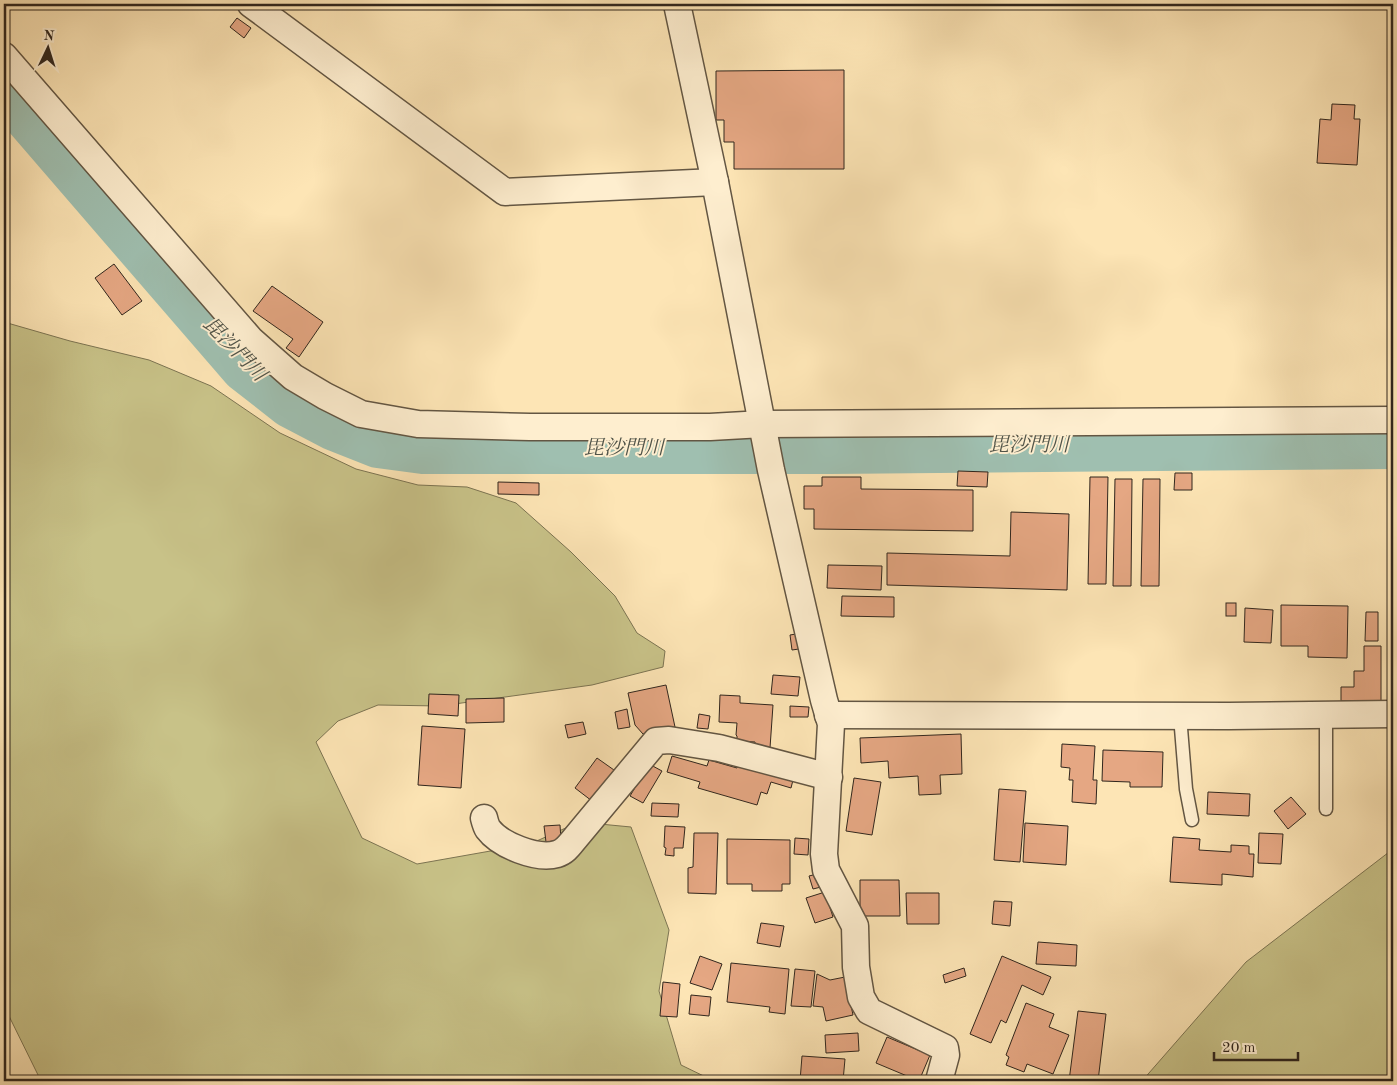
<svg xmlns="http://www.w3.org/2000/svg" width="1397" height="1085" font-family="'Old Standard TT','Noto Serif JP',serif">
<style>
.green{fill:#c8c288;stroke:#7c7452}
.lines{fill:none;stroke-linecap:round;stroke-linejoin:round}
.river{stroke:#9fbfb0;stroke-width:50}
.building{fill:#e5a783;stroke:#30261d}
.service-casing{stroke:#635643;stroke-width:15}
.minor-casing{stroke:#635643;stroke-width:29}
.service{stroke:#feeecf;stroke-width:12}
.minor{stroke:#feeecf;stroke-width:26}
.labels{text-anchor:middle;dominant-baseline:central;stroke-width:4;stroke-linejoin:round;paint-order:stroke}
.water-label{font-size:20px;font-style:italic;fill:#515449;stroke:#feeecf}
</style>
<rect width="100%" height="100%" fill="#fde5b5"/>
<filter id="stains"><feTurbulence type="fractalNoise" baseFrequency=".004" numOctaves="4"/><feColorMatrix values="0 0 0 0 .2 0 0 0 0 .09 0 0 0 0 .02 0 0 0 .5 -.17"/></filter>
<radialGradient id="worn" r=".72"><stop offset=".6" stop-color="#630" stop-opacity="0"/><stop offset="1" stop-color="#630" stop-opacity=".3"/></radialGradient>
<g class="green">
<polygon points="4,322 70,341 149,360 211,386 280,433 356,469 418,485 467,487 516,503 571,552 615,596 637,633 665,651 663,667 592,685 440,706 378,705 338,721 316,742 362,838 417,864 530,844 579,822 631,827 669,930 659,991 681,1065 714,1081 41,1081 8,1014 4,954"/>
<polygon points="1393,849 1393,1081 1142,1081 1246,962"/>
</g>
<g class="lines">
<polyline class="river" points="4,88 245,367 291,403 335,426 378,443 423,449 831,449 1393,444"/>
</g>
<g class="building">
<polygon points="237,18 251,28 244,38 230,27"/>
<polygon points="844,70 844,169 734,169 734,142 724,142 724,120 716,120 716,71"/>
<polygon points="1332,104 1355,105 1354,119 1360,119 1357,165 1317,163 1320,119 1331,120"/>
<polygon points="114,264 142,301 122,315 95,278"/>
<polygon points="272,286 323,322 299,357 286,348 293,339 253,311"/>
<polygon points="958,471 988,472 987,487 957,486"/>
<polygon points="1175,473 1192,473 1192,490 1174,490"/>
<polygon points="822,477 861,477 861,489 973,490 973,531 814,529 814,509 804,509 804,486 822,486"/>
<polygon points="1090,477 1108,477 1106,584 1088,584"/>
<polygon points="1115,479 1132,479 1131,586 1113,586"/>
<polygon points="1143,479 1160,479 1159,586 1141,586"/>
<polygon points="498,482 539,483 539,495 498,494"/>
<polygon points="1011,512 1069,514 1067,590 887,585 887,553 1010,556"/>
<polygon points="828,565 882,566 881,590 827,588"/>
<polygon points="842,596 894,597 894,617 841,616"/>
<polygon points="1389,600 1393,601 1393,620 1388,620"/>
<rect x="1226" y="603" width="10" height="13"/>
<polygon points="1281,605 1348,606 1347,658 1308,657 1308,646 1281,646"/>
<polygon points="1245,608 1273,610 1271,643 1244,642"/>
<polygon points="1366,612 1378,612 1378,641 1365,641"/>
<polygon points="796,634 799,649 792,650 790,635"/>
<polygon points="1364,646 1381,646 1381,701 1341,701 1341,687 1354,687 1354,671 1364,671"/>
<polygon points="773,675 800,677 798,696 771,694"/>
<polygon points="666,685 675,727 643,734 635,725 628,693"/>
<polygon points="429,694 459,695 458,716 428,714"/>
<polygon points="720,695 740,696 740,703 773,705 770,748 755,747 755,742 737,741 737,736 736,735 737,723 719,722"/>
<polygon points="504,698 504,722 466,723 466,699"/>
<polygon points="790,706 809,707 808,717 790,717"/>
<polygon points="627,709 630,727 618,729 615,712"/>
<polygon points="699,714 710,716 708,729 697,728"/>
<polygon points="583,722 586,734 568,738 565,725"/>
<polygon points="422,726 465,729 461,788 418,785"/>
<polygon points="961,734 962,774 940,775 941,794 919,795 918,776 889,778 888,761 861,763 860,738"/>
<polygon points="1062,744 1095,746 1093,780 1097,780 1096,804 1072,802 1073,780 1069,780 1070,768 1061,767"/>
<polygon points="1103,750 1163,752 1162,787 1130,787 1130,782 1102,781"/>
<polygon points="672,756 707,766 709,760 737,768 738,764 793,780 791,788 771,782 767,794 761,792 757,805 698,788 700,782 667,772"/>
<polygon points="597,758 614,770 592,801 575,788"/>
<polygon points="649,764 662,771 643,803 630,796"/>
<polygon points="854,778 881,782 872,835 846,831"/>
<polygon points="999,789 1026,791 1020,862 994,860"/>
<polygon points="1208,792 1250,794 1249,816 1207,814"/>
<polygon points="1291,797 1306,814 1288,829 1274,811"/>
<polygon points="652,803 679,804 678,817 651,816"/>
<polygon points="1025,823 1068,826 1066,865 1023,862"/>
<polygon points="560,825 561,840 546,842 544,826"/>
<polygon points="665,826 685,827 683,848 674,848 674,856 665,855 666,848 664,847"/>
<polygon points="694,833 718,833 716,894 688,893 688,868 693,867"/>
<polygon points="1259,833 1283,834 1281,864 1258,863"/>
<polygon points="1173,837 1200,839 1199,850 1231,852 1231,845 1249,846 1249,854 1254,854 1253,877 1222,874 1222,885 1170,882"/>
<polygon points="795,838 809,839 808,855 794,854"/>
<polygon points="727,839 790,840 790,884 782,884 782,891 752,891 752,884 727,884"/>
<polygon points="817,874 821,887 813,889 809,876"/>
<polygon points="860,880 899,880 900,916 860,916"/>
<polygon points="825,892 833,917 815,923 806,898"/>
<polygon points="906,893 939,893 939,924 907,924"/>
<polygon points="994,901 1012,902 1010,926 992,924"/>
<polygon points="761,923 784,926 780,947 757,943"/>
<polygon points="1038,942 1077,945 1076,966 1036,964"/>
<polygon points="700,956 722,964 712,990 690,983"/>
<polygon points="1002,956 1051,977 1043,995 1022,985 1006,1023 1001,1020 991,1043 970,1034"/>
<polygon points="731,963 789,969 785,1014 769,1012 770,1007 727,1002"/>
<polygon points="964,968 966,976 945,983 943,975"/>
<polygon points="795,969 815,971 811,1007 791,1006"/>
<polygon points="817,974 830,980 845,977 853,1015 826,1021 823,1007 813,1006"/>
<polygon points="663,982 680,984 677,1017 660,1016"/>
<polygon points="691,995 711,997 709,1016 689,1014"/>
<polygon points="1026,1003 1054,1014 1049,1027 1069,1035 1053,1074 1027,1064 1024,1072 1006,1065 1009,1057 1006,1055"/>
<polygon points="1078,1011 1106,1014 1098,1081 1069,1081"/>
<polygon points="858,1033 859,1051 826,1053 825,1035"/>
<polygon points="887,1037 930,1055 919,1081 876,1063"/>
<polygon points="802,1056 845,1059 843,1081 800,1081"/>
</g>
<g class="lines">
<defs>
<g id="service">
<polyline points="1326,715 1326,809"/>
<polyline points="1180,716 1186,789 1192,820"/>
</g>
<g id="minor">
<polyline points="251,4 505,192 715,182"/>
<polyline points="677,4 715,182 771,470 824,700 831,724 824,854 826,870 855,926 856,967 861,997 869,1011 945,1048 946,1055 939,1081"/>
<polyline points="4,56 251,340 293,377 325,396 361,414 418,424 530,427 710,427 763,424 1393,420"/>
<polyline points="828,715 1229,716 1393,714"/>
<path d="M484,818C485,822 486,826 488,829C500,845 537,860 557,854C564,852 568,847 572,842L656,741L669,740L719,748L829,777"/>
</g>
</defs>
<use href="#service" class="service-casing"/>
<use href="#minor" class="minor-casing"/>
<use href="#service" class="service"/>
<use href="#minor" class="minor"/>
</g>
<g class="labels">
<g class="water-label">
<text transform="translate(234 350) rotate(46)">毘沙門川</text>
<text x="1029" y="446">毘沙門川</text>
<text x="624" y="449">毘沙門川</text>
</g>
</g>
<rect width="1397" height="1085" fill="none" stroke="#fde5b5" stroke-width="20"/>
<rect x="5" y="5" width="1387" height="1075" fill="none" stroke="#30261d" stroke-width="2.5"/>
<rect x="10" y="10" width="1377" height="1065" fill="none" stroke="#30261d"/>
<g transform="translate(48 48) rotate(4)" stroke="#feeecf" stroke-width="4" paint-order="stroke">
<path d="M0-4L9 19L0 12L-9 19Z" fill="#30261d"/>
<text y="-8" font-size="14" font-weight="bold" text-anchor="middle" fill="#30261d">N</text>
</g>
<path d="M1214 1052v8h84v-8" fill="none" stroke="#30261d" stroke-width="2.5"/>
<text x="1222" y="1052" font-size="15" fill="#30261d" stroke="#feeecf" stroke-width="4" paint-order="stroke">20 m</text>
<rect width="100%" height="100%" filter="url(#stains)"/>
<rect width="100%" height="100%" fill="url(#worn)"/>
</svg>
